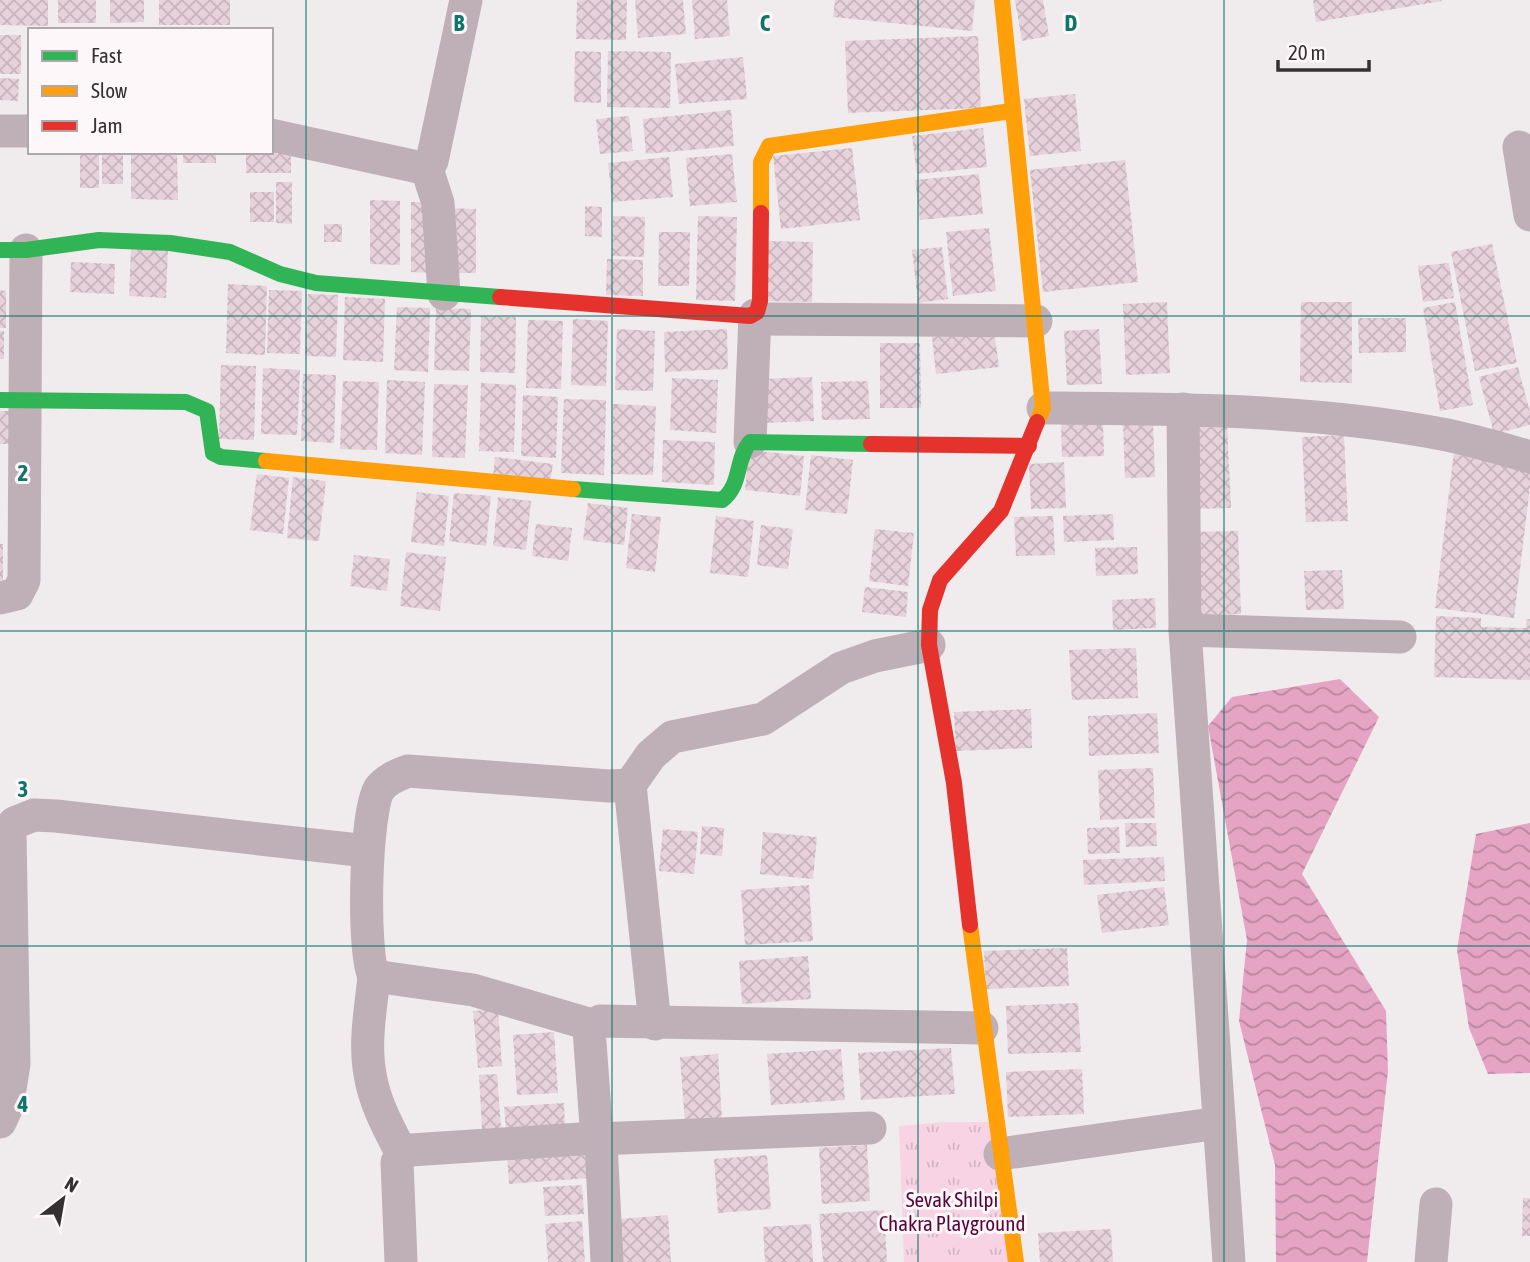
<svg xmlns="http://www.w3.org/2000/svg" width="1530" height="1262" font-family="'Asap Condensed',sans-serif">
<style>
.park{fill:url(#park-tufts)}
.water{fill:url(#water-waves)}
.building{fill:url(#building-cross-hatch)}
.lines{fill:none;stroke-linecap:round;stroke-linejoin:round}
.street{stroke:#bfafb6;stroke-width:33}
.fast{stroke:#30b455;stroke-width:16}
.slow{stroke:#ff9f0a;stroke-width:16}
.jam{stroke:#e5322d;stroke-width:16}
.grid{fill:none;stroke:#0f766e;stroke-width:2;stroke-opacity:0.55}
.labels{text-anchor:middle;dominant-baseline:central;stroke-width:6;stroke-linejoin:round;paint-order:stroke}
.park-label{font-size:21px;fill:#580538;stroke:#fef7fa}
.grid-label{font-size:23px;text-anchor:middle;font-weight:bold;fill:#0f766e;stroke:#fef7fa;stroke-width:6;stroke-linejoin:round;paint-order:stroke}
</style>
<defs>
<pattern id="park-tufts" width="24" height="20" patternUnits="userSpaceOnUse" patternTransform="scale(1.75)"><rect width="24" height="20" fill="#f7d3e3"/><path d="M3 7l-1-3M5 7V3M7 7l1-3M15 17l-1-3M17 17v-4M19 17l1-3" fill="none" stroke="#d4b6c3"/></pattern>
<pattern id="water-waves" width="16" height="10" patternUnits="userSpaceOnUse" patternTransform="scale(1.75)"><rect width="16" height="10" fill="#e5a4c3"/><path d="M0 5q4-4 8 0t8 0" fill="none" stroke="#ba869f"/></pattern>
<pattern id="building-cross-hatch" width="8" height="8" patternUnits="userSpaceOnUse" patternTransform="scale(1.75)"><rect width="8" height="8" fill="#e7d2dc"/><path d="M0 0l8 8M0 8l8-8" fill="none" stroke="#c7b5bd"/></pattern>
</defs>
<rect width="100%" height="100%" fill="#f0ebed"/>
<polygon class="park" points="945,1122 989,1122 1009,1262 904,1262 899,1126"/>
<g class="water">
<polygon points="1340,679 1379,717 1302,874 1386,1011 1388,1071 1367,1262 1276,1262 1275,1165 1239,1021 1247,940 1208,726 1232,697"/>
<polygon points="1530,823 1530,1073 1488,1074 1469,1028 1457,950 1476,834"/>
</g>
<g class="building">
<polygon points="0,0 48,0 48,26 0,25"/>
<rect x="58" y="0" width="38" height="23"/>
<polygon points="110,0 144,0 144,22 110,23"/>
<rect x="159" y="0" width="71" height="25"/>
<polygon points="577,0 627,0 626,40 576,39"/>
<polygon points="635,0 683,0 686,34 638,38"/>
<polygon points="692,0 727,0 730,36 695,39"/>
<polygon points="835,0 975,0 972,31 833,17"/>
<polygon points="1015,0 1043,0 1049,36 1022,41"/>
<polygon points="1313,0 1441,0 1442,1 1316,22"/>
<rect x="27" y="32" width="3" height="33"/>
<rect x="0" y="35" width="21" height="39"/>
<polygon points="978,36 981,108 848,113 845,41"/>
<polygon points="575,51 601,52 601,103 574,102"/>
<polygon points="608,51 671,52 670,108 607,107"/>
<polygon points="743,57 747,99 679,104 675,64"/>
<polygon points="0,78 19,79 18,101 0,100"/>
<polygon points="1075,94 1081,151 1030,156 1024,99"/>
<polygon points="731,110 734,146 646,154 643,119"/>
<polygon points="629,116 633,151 600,154 596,119"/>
<polygon points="983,128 987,167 917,174 912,136"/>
<polygon points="271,140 291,140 291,173 246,173 246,152 271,152"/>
<polygon points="852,148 860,220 781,229 773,156"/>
<rect x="80" y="152" width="19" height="36"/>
<rect x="102" y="152" width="21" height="32"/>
<polygon points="131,152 177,152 178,200 131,199"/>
<rect x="183" y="152" width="33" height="11"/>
<polygon points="732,154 737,202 690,206 686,158"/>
<polygon points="669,157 673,197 612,202 608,163"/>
<polygon points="1125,160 1138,282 1043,292 1030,170"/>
<polygon points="979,174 983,214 920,220 915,180"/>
<polygon points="276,182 292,182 292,224 276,223"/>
<rect x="250" y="192" width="24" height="30"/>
<polygon points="370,200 400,201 400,265 370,264"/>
<polygon points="411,202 435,202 435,273 411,272"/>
<polygon points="585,206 602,207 602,237 585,236"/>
<polygon points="446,208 476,209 476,273 446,273"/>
<polygon points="613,216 645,217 644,257 612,256"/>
<polygon points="698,216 737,217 735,301 696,300"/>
<rect x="324" y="224" width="18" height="18"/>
<polygon points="989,228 996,291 953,296 946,232"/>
<polygon points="659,232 690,232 689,286 658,286"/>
<polygon points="768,241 813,242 812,302 767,301"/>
<polygon points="1492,244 1517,363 1475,371 1451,252"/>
<polygon points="942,247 948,299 918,303 912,250"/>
<polygon points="131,249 168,250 166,298 129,296"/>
<polygon points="607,259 643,260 643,296 606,295"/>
<polygon points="71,262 115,264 114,294 70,292"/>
<polygon points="1449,263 1454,298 1423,302 1418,266"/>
<polygon points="228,284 267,286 265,355 226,353"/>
<polygon points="0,290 6,291 6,328 0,328"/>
<polygon points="269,290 302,291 300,354 267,353"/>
<polygon points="308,294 338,295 336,357 305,356"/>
<polygon points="345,297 385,299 383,362 343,360"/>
<polygon points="1167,302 1170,373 1126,375 1123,304"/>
<polygon points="1301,302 1352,302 1352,383 1300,382"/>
<polygon points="1455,302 1473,405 1440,411 1423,308"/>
<polygon points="397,307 430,308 428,372 394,370"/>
<polygon points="436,308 471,309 469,371 434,370"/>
<polygon points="481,316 516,317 515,373 480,372"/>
<polygon points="1358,318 1406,318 1406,352 1359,353"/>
<polygon points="573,319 608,321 606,386 571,385"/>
<polygon points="528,320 563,321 561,389 526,388"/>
<polygon points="617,329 655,331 653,391 615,390"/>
<polygon points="727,329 728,369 665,372 664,332"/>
<polygon points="1099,329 1102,384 1067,385 1064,331"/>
<polygon points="994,330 999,367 936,374 932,337"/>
<rect x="0" y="331" width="4" height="28"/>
<polygon points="880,343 920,343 921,408 880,408"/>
<polygon points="221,365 256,366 254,440 219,439"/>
<polygon points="1518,367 1530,412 1530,425 1494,434 1479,377"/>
<polygon points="263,368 300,370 297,435 261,434"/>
<polygon points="303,374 336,375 334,443 301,441"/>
<polygon points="812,377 814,421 764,423 762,379"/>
<polygon points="672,378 718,380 716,433 670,430"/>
<polygon points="387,380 425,382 422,455 385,453"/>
<polygon points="343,381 379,382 377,450 340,449"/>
<polygon points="868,381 870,419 822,420 821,382"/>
<polygon points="481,383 516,385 514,452 479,451"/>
<polygon points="434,384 468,385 465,458 432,457"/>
<polygon points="523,395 558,397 556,458 521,456"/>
<polygon points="564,399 606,400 604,475 561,473"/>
<polygon points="613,404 656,406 653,475 611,474"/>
<rect x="0" y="411" width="10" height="33"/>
<polygon points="1103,421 1104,456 1062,457 1061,422"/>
<polygon points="1153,422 1155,477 1125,478 1123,423"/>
<polygon points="1227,425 1231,508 1190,509 1187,426"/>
<polygon points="1344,435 1348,521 1306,522 1302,437"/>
<polygon points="663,440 715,442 714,485 662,482"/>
<polygon points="749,450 804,456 800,496 745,490"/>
<polygon points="1454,451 1530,460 1530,487 1514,618 1435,608"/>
<polygon points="811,455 853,460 847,514 805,510"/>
<polygon points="495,457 553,464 550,483 493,476"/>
<polygon points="1064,462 1066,508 1031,509 1029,464"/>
<polygon points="257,474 289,478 283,534 250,530"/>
<polygon points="293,477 326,481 319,541 287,538"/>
<polygon points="417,492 449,496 444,546 411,542"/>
<polygon points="454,493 491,496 486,546 449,541"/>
<polygon points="498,497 531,501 526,550 493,546"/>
<polygon points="588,503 628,508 624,545 583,540"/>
<polygon points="632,514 661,517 655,572 626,568"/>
<polygon points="1113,514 1114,540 1064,542 1063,516"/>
<polygon points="716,516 754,521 748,577 710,573"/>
<polygon points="1053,516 1055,555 1016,556 1014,517"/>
<polygon points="536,524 572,528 568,561 532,556"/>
<polygon points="761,525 793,529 788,569 757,565"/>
<polygon points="875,529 914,533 908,586 869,581"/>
<polygon points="1238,531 1241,614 1192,616 1188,532"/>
<rect x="0" y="544" width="3" height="36"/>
<polygon points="1137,547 1138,574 1096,576 1095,548"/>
<polygon points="406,552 446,557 440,611 400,606"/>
<polygon points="354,555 390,559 387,591 350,586"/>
<polygon points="1342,570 1344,609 1306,610 1304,571"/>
<polygon points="865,587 908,592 906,617 862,612"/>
<polygon points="1155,598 1156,628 1113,630 1112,600"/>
<polygon points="1436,616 1481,618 1481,627 1526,628 1526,619 1530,619 1530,680 1434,677"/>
<polygon points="1136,648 1138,698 1072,700 1069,650"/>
<polygon points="1031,709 1032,748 956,751 954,712"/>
<polygon points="1157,713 1159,753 1089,756 1088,716"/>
<polygon points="1153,768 1155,818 1100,820 1098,770"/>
<polygon points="1125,823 1156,823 1157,846 1126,847"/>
<polygon points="702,826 724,828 722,856 700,854"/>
<polygon points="1119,827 1120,853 1088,854 1087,828"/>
<polygon points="663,829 698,832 694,874 659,871"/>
<polygon points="763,832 817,837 813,879 760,874"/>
<polygon points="1164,857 1165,881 1084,885 1083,860"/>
<polygon points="809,885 813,941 745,945 741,890"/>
<polygon points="1164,887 1169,925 1102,933 1097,895"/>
<polygon points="1067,948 1069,986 986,989 984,951"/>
<polygon points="808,956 811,999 742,1004 739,961"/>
<polygon points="1078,1003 1081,1052 1008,1054 1006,1006"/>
<polygon points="498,1009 502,1066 478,1068 473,1011"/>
<polygon points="554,1032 558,1093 517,1095 513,1035"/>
<polygon points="951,1048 955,1094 861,1100 858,1053"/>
<polygon points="841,1049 845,1100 771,1105 767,1054"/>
<polygon points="718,1054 722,1119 685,1122 680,1057"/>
<polygon points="1082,1069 1084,1114 1008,1117 1006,1072"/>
<polygon points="497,1074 501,1128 482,1129 479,1075"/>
<polygon points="564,1103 565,1126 506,1130 504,1107"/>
<polygon points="867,1145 870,1201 822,1204 819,1148"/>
<polygon points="586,1147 588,1178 509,1184 507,1153"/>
<polygon points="767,1155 771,1209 718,1213 714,1159"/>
<polygon points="582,1185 584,1214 545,1216 543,1187"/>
<polygon points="1523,1198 1530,1198 1530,1236 1522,1236"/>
<polygon points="884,1210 887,1262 823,1262 819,1214"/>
<polygon points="668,1215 671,1262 623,1262 620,1219"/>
<polygon points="582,1221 585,1262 548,1262 545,1224"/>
<polygon points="811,1224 813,1262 765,1262 763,1227"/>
<polygon points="1111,1229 1113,1262 1040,1262 1038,1233"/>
</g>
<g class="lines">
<g class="street">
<polyline points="0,131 30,131"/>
<polyline points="271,135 427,169 432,161 466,0"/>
<polyline points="1519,147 1530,215"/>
<polyline points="427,169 438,203 444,294"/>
<polyline points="755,319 1036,321"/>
<path d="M1043,408C1178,409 1315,409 1447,435C1475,441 1503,449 1530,457"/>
<polyline points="1183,409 1185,630 1229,1262"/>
<polyline points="750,442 755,315"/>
<polyline points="0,598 17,594 24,580 26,250"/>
<polyline points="1185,630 1400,637"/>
<polyline points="630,785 655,1024"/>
<path d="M374,976C371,1008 364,1042 370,1074C374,1102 389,1129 402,1154"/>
<path d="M592,1025L473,990L374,976C362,954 365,808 380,788C387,779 398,775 408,771L609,786L630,785L651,755L672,737L763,719L841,668L875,656L929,645"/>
<polyline points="0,1122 7,1107 14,1064 10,833 14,823 34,815 56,816 367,851"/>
<polyline points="870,1128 597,1139 589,1029 600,1021 982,1028"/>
<polyline points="1000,1154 1219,1123"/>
<polyline points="401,1262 397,1162 402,1154 411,1150 595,1138 601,1143 607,1262"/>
<polyline points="1431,1262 1436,1204"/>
</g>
<g class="fast">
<polyline points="0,250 26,250 99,240 170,243 230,252 280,274 316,283 500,297"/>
<polyline points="0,400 186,402 207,411 213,453 221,457 266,461"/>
<path d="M573,489L722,500C742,485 735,460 750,442L871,444"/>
</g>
<g class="slow">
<polyline points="1002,0 1043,408 1037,422"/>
<polyline points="761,213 761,162 769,146 1011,111"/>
<polyline points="266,461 573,489"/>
<polyline points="970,925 1016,1262"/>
</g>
<g class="jam">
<polyline points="500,297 750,316 757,312 760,301 761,213"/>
<polyline points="871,444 1029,446"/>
<polyline points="970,925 954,783 929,645 930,610 940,580 1001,511 1037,422"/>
</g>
</g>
<path class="grid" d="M306,0V1262M612,0V1262M918,0V1262M1224,0V1262M0,316H1530M0,631H1530M0,946H1530"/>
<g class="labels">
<g class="park-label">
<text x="952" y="1199">Sevak Shilpi<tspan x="952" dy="24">Chakra Playground</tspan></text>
</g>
</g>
<g class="grid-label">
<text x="459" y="31">B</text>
<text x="765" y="31">C</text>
<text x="1071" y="31">D</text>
<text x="23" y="481">2</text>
<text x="23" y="797">3</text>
<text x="23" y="1112">4</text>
</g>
<rect x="28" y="28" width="245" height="126" fill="#fef7fa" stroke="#ada8aa" stroke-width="2"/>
<rect x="42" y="51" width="35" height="10" fill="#30b455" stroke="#ada8aa" stroke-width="2"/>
<text x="91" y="63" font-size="21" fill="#343133">Fast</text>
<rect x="42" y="86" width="35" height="10" fill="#ff9f0a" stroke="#ada8aa" stroke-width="2"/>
<text x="91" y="98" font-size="21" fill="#343133">Slow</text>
<rect x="42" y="121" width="35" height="10" fill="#e5322d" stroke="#ada8aa" stroke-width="2"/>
<text x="91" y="133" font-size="21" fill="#343133">Jam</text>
<g transform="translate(63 1199) rotate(31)" stroke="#fef7fa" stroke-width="5" paint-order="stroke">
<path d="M0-5L12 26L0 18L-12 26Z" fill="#343133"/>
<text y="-10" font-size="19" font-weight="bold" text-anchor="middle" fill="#343133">N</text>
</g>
<path d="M1278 60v10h91v-10" fill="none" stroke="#343133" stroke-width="3.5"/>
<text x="1288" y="60" font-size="21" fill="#343133" stroke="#fef7fa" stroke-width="5" paint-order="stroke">20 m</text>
</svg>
